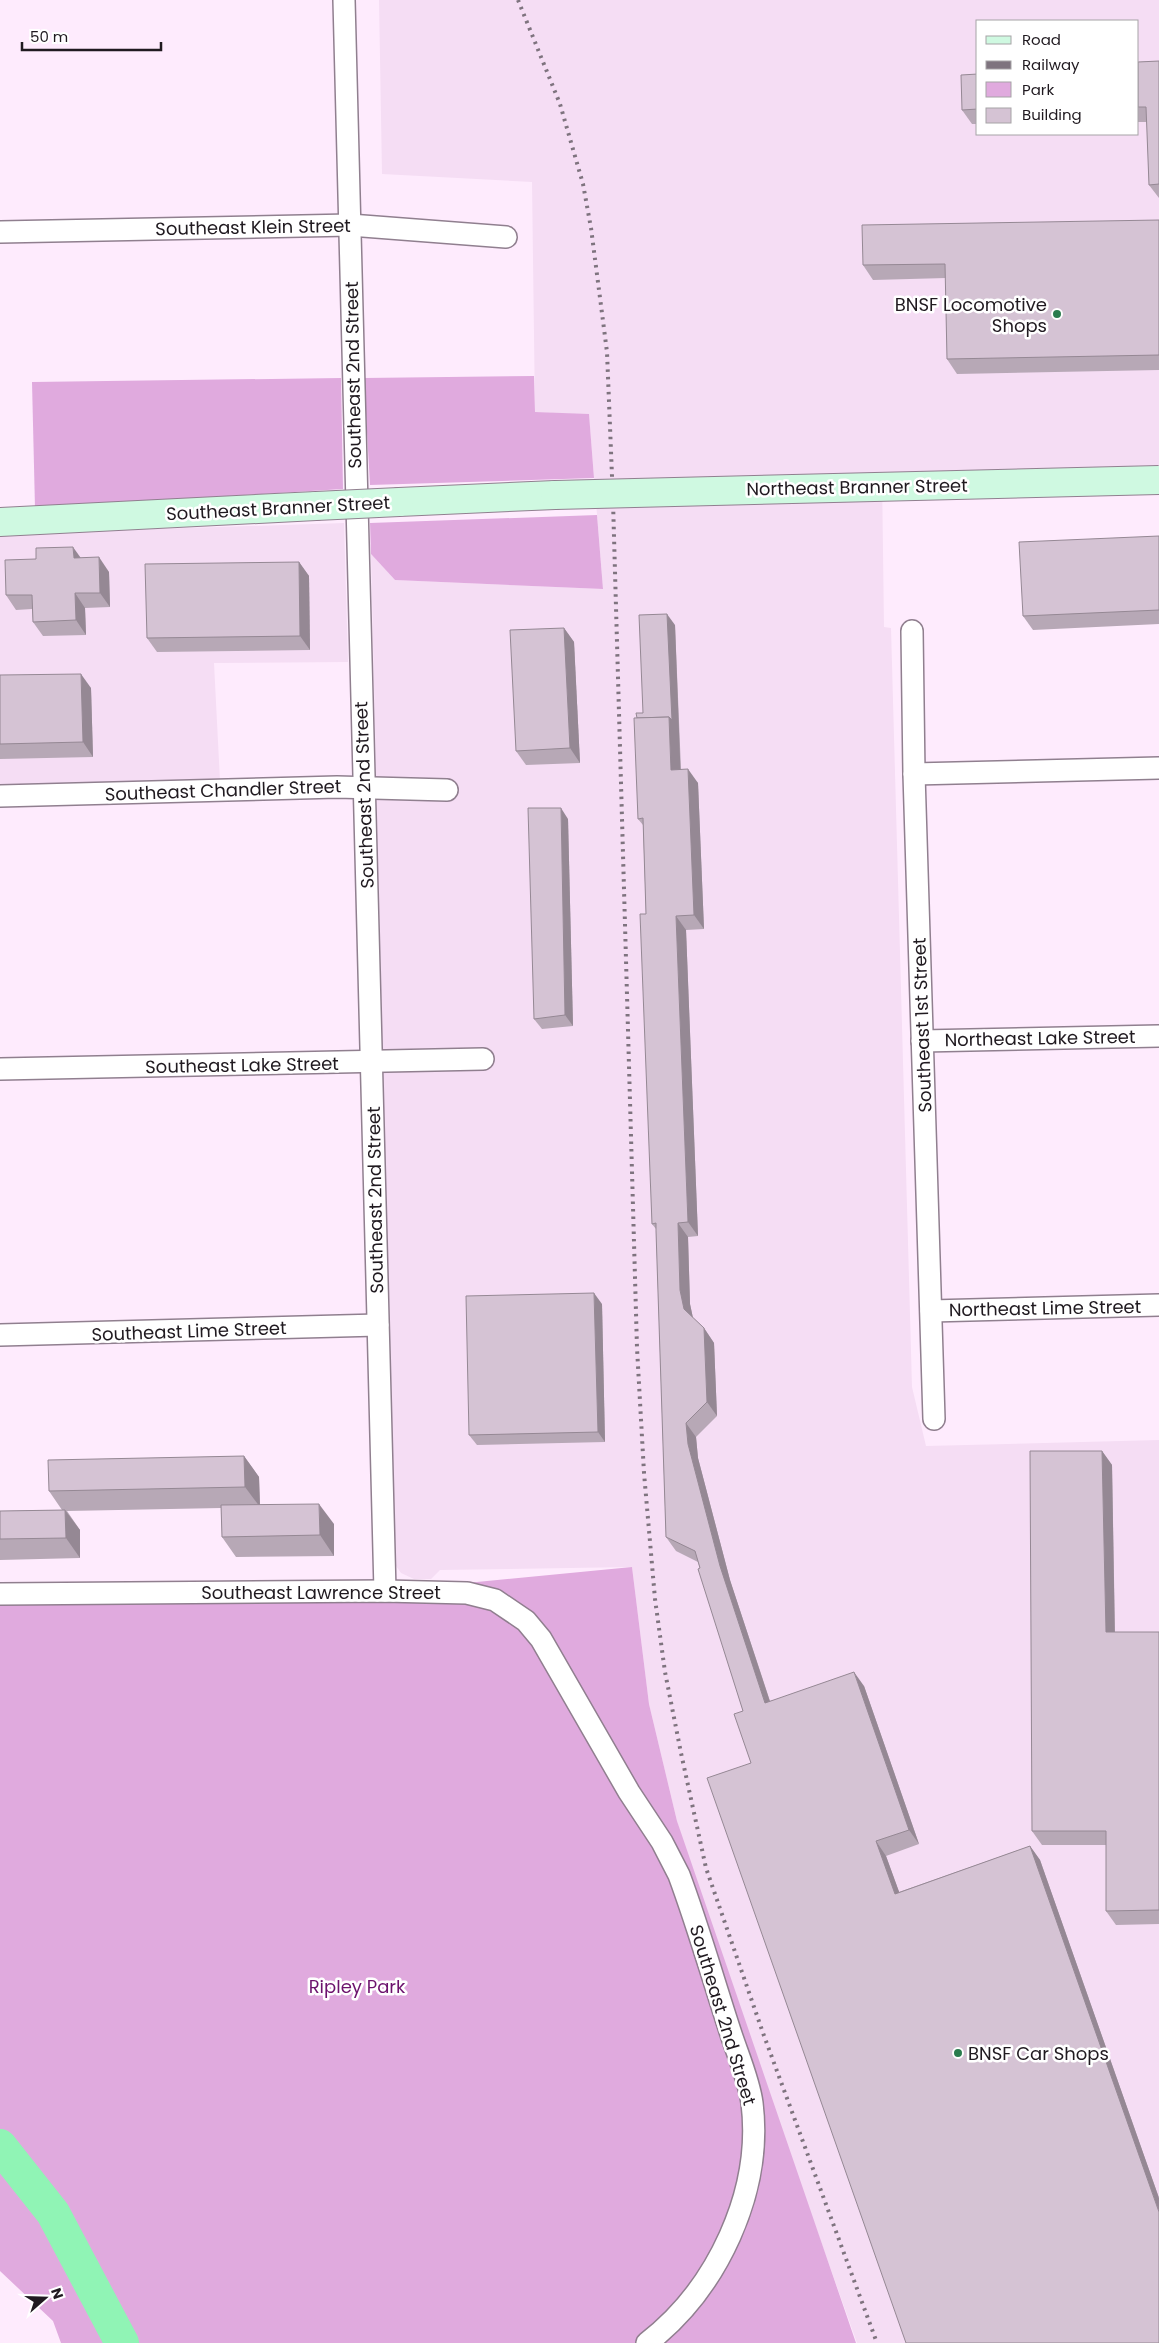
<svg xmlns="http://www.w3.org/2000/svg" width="1159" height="2343" font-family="Poppins,sans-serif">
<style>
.built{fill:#f5ddf4;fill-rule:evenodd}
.green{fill:#e0aade}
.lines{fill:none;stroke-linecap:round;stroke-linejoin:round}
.river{stroke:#90f4b5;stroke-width:34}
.minor-casing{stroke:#907f8f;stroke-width:24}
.secondary-casing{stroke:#907f8f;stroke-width:30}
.minor{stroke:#fff;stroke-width:21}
.secondary{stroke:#cff9e1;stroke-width:28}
.rail{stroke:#7e737e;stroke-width:4;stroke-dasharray:2.5 5;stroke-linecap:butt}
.secondary-bridge-casing{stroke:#907f8f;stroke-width:30;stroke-linecap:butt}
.secondary-bridge{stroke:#cff9e1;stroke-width:28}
.wall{fill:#b7a8b6}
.shaded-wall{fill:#958894}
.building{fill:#d5c3d4;stroke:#958894}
.poi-dot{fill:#2a7c4e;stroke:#fff;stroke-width:2}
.labels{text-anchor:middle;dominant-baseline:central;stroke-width:5;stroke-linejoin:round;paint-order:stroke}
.street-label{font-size:18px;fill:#201a20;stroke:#fff}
.poi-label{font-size:18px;fill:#201a20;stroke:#fff;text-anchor:end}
.park-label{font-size:18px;fill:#6c126d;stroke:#fff}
</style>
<rect width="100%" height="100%" fill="#feebfd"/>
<g class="built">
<path d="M379,0H1159V465L882,474L884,627L891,628L912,1387L926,1446L1159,1440V2343H857L708,1924L677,1821L649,1704L632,1567L440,1570L431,1579H414L401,1573L394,1563L371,554L395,580L603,589L589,415L535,412L532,182L382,174ZM978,21H1138V134H978Z"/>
<polygon points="344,523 348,662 214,663 220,781 0,786 0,534"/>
</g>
<g class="green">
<polygon points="534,376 535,412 589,414 594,478 370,485 364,378"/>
<polygon points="341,378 343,489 35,508 32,382"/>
<polygon points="597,515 603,589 395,580 371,554 370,523"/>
<polygon points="632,1567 649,1704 677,1821 856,2343 61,2343 53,2321 0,2271 0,1600 385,1591"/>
</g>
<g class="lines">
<polyline class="river" points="0,2146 53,2213 122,2343"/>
<defs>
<g id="minor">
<polyline points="344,0 385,1591"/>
<polyline points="0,232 350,225 506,237"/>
<polyline points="912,631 914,774 934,1419"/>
<polyline points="914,774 1159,768"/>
<polyline points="0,796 337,787 447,790"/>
<polyline points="922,1041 1159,1036"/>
<polyline points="0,1069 483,1059"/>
<polyline points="931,1311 1159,1305"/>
<polyline points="0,1335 378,1325"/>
<path d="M0,1594L385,1591L467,1593L495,1600L526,1621L541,1639L629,1792L662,1842L679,1875C698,1926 713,1979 730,2031C737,2053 749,2080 752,2103C763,2192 717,2289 647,2343"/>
</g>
<g id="secondary">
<polyline points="399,502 555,495"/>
<polyline points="0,522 316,506"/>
</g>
</defs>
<use href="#minor" class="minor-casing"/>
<use href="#secondary" class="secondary-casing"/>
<use href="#minor" class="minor"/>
<use href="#secondary" class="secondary"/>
<polyline class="rail" points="518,0 560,104 583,184 591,228 607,352 613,501 637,1348 644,1473 655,1599 665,1672 681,1753 706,1868 763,2033 877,2343"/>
<defs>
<g id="secondary-bridge">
<polyline points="555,495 1159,480"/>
<polyline points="316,506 399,502"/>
</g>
</defs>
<use href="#secondary-bridge" class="secondary-bridge-casing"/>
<use href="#secondary-bridge" class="secondary-bridge"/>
</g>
<g class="wall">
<polygon points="1159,61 1159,198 1149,185 1147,122 1138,122 1138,62"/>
<polygon points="978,74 978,124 972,124 962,110"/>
<polygon points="1159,220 1159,370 957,374 947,359 946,278 873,280 863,265"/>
<polygon points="1159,536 1159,624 1033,630 1023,616"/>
<polygon points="81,558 109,572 110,607 85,608 86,635 43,636 33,622 32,609 16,610 6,595"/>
<polygon points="299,562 309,576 310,650 157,652 147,638"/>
<polygon points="675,625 681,769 698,783 704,929 686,930 698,1236 688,1237 690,1304 693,1318 704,1328 714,1343 717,1416 696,1437 698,1458 730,1580 770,1701 864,1686 919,1844 886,1856 899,1892 1030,1846 1040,1860 1159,2198 751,1763 743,1711 698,1562 676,1551 666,1537 656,1229 652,1224 646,914 643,825 638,819 637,718 643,713"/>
<polygon points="564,628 574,642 580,763 526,765 516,751"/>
<polygon points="0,675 91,688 93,757 0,759"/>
<polygon points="568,819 573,1026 542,1029 534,1019"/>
<polygon points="602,1304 605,1442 477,1445 469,1435"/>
<polygon points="1102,1451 1112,1465 1115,1632 1159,1632 1159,1924 1116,1925 1106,1911 1106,1845 1042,1845 1032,1831"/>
<polygon points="244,1456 259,1477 260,1505 334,1524 334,1556 236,1557 222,1537 221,1508 67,1511 80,1530 80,1558 0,1560 0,1511 62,1510 49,1491"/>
</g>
<g class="shaded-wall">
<polygon points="73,547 83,561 74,558"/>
<polygon points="99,557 109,572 110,607 100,593"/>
<polygon points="299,562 309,576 310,650 300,636"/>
<polygon points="75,593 85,608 86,635 76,620"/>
<polygon points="667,614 675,625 681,784 671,770 669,717"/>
<polygon points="564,628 574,642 580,763 570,748"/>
<polygon points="81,674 91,688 93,757 83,742"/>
<polygon points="688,769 698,783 704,929 694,915"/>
<polygon points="561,808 568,819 573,1026 565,1015"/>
<polygon points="676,916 686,930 698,1236 688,1222"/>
<polygon points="678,1223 688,1237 690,1304 694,1323 684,1309 680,1290"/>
<polygon points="594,1293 602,1304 605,1442 598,1432"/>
<polygon points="704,1328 714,1343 717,1416 707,1402"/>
<polygon points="686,1423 696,1437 698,1458 730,1580 775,1717 765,1703 720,1566 688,1444"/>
<polygon points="1102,1451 1112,1465 1115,1647 1106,1632"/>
<polygon points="244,1456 259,1477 260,1507 245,1487"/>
<polygon points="319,1504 334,1524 334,1556 320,1535"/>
<polygon points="65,1510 80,1530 80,1558 66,1538"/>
<polygon points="854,1672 864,1686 919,1844 909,1830"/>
<polygon points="876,1841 886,1856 905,1908 895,1894"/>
<polygon points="1030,1846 1040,1860 1159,2198 1159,2212"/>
</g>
<g class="building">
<polygon points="1159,61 1159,184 1149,185 1146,107 1138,107 1138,62"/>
<polygon points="978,74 978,109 962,110 961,75"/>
<polygon points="1159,220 1159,355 947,359 945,264 863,265 862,225"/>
<polygon points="1159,536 1159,610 1023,616 1019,542"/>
<polygon points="73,547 74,558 99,557 100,593 75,593 76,620 33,622 32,595 6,595 5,560 36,559 36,548"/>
<polygon points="299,562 300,636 147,638 145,564"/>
<polygon points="667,614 672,720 669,717 637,718 636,713 643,713 639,615"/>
<polygon points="564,628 570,748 516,751 510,630"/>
<polygon points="81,674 83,742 0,744 0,675"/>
<polygon points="669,717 671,770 688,769 694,915 676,916 688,1222 678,1223 680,1290 684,1309 704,1328 707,1402 686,1423 688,1444 720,1566 765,1703 854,1672 909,1830 876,1841 895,1894 1030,1846 1159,2212 1159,2343 906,2343 707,1778 751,1763 734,1714 743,1711 698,1569 700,1568 695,1551 666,1537 656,1231 656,1223 652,1224 640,914 646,914 643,818 638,819 634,718"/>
<polygon points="528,808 561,808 565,1015 534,1019"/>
<polygon points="594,1293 598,1432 469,1435 466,1296"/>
<polygon points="1030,1451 1102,1451 1106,1632 1159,1632 1159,1910 1106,1911 1106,1831 1032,1831"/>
<polygon points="244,1456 245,1487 49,1491 48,1460"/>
<polygon points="319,1504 320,1535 222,1537 221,1505"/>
<polygon points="65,1510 66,1538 0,1539 0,1511"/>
</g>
<g class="poi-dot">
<circle cx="1057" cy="314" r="5"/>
<circle cx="958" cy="2053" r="5"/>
</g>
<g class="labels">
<g class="street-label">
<text transform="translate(253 227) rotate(-1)">Southeast Klein Street</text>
<text transform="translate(353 375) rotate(-91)">Southeast 2nd Street</text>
<text transform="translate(857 487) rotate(-1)">Northeast Branner Street</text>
<text transform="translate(278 508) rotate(-3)">Southeast Branner Street</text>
<text transform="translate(223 790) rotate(-2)">Southeast Chandler Street</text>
<text transform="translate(364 795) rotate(-92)">Southeast 2nd Street</text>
<text transform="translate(922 1025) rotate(-92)">Southeast 1st Street</text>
<text transform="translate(1040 1038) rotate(-1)">Northeast Lake Street</text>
<text transform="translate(242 1065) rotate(-1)">Southeast Lake Street</text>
<text transform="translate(375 1200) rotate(-91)">Southeast 2nd Street</text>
<text transform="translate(1045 1308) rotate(-1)">Northeast Lime Street</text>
<text transform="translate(189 1331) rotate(-2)">Southeast Lime Street</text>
<text x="321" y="1592">Southeast Lawrence Street</text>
<text transform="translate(723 2015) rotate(73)">Southeast 2nd Street</text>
</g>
<g class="poi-label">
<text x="1047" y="304">BNSF Locomotive<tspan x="1047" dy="21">Shops</tspan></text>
<text x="968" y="2053" text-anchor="start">BNSF Car Shops</text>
</g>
<g class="park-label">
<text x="357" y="1986">Ripley Park</text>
</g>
</g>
<rect x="976" y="20" width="162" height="115" fill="#ffffff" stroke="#a6a3a6"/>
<rect x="986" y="36" width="25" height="8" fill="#cff9e1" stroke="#a6a3a6"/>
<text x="1022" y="45" font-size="15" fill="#201a20">Road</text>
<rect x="986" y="61" width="25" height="8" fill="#7e737e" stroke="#a6a3a6"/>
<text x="1022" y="70" font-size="15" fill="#201a20">Railway</text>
<rect x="986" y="82" width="25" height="15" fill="#e0aade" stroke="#a6a3a6"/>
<text x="1022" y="95" font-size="15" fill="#201a20">Park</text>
<rect x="986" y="108" width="25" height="15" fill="#d5c3d4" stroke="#a6a3a6"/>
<text x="1022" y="120" font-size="15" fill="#201a20">Building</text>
<g transform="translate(45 2298) rotate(70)" stroke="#ffffff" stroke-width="4" paint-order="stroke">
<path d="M0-4L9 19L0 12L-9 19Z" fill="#201a20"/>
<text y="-8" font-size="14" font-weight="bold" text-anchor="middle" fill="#201a20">N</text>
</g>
<path d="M22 42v8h139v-8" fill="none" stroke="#201a20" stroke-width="2.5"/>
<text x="30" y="42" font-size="15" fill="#201a20" stroke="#ffffff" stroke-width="4" paint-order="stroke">50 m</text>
</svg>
